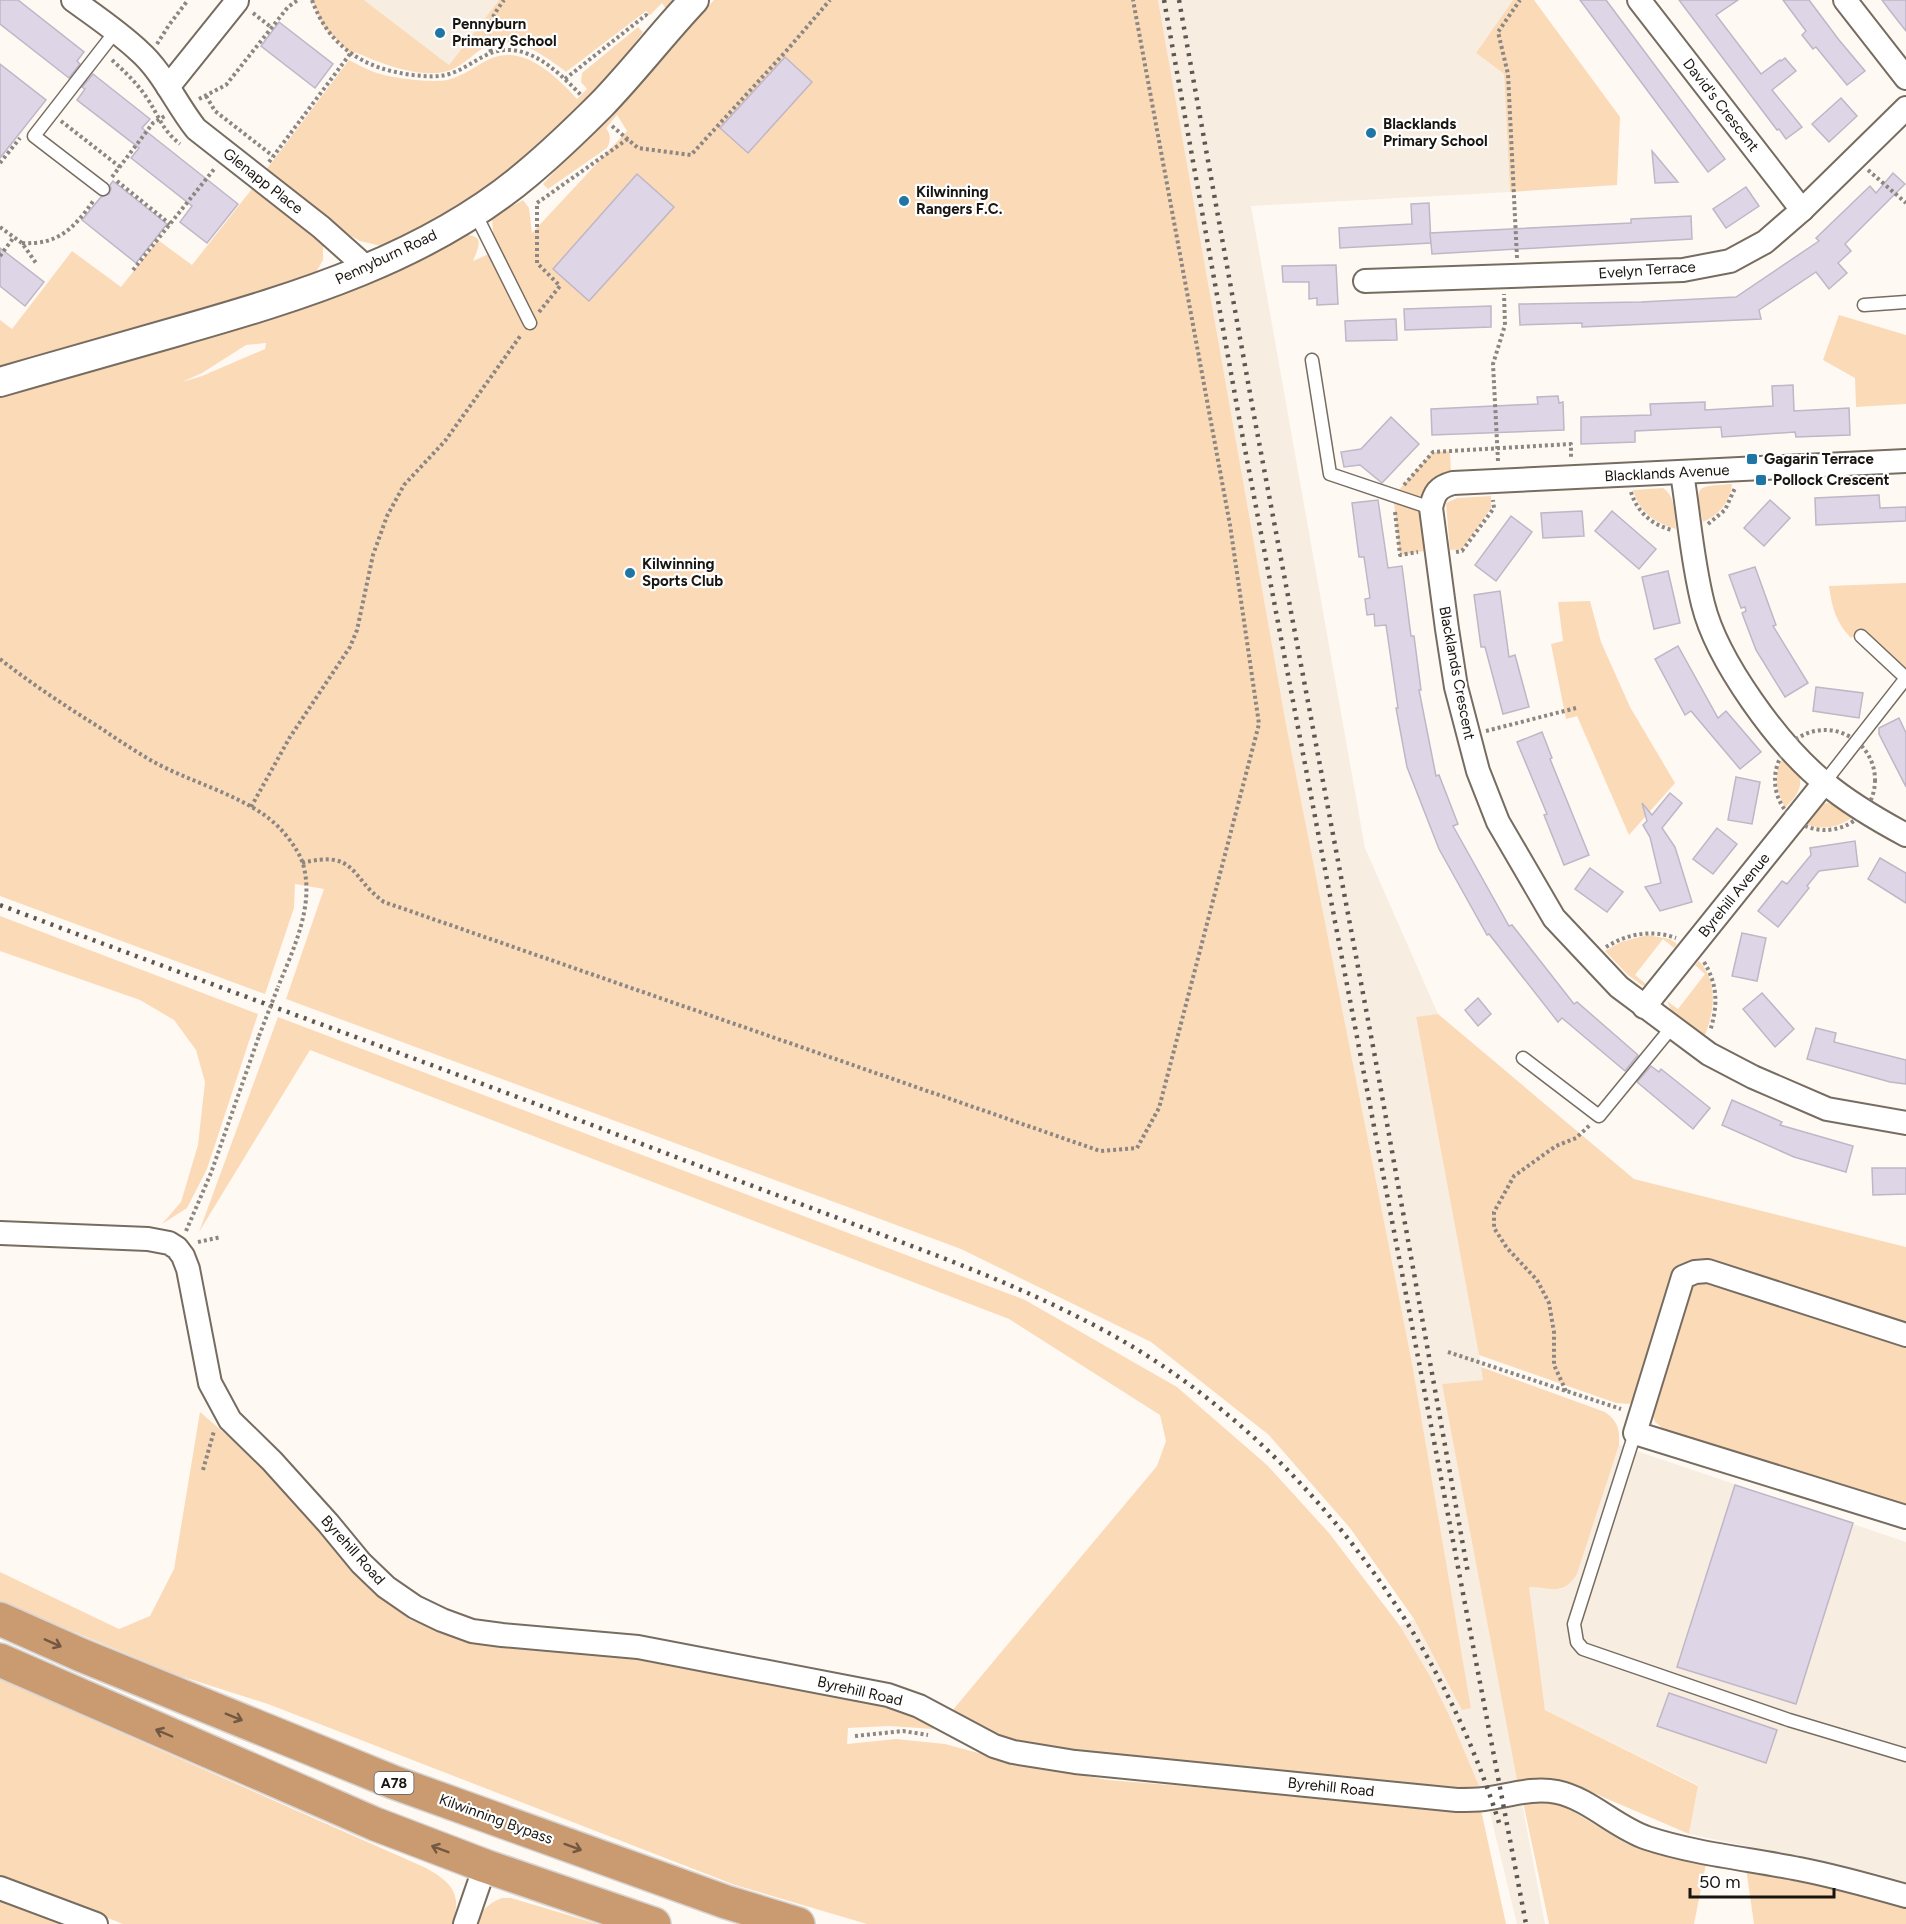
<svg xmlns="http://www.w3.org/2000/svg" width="1906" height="1924" font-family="Figtree,sans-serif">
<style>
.built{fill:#f8ede1}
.green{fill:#fbdab8;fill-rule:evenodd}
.building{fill:#ded6e6;stroke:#bfb6c6;stroke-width:1.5}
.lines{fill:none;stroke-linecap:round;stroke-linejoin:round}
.service-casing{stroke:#776c60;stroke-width:15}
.minor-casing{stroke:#776c60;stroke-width:26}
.tertiary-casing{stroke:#776c60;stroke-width:32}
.trunk-casing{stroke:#d6d5d4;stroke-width:36}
.path{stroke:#8c8782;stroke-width:4;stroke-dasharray:3 3;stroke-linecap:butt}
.service{stroke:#fff;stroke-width:12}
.minor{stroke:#fff;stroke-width:22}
.tertiary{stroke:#fff;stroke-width:28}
.trunk{stroke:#ca9a70;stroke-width:33}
.rail{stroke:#5c5752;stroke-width:4.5;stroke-dasharray:3 6;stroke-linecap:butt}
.path-bridge{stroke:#8c8782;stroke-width:4;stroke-dasharray:3 3;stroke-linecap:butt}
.oneway{stroke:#725840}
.poi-dot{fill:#1f76a5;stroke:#fff;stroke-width:2}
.labels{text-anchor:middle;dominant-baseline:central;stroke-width:4.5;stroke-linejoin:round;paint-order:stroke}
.shield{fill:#fff;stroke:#5e5b58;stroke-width:1.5}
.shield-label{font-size:14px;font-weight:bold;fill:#191510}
.poi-label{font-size:15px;font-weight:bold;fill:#191510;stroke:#fff;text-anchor:start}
.street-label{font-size:15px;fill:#191510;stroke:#fff}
</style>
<rect width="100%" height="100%" fill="#fff9f4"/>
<g class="built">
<polygon points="364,0 499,0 449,65"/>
<polygon points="1158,0 1513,0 1476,53 1504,74 1510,192 1251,206 1365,848 1438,1014 1416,1018 1484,1380 1442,1384 1545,1924 1517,1924 1490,1813 1450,1717 1430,1676 1400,1626 1414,1619 1443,1671 1471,1708 1412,1363 1286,724"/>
<polygon points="1619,1445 1906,1542 1906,1883 1879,1874 1689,1834 1698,1785 1545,1710 1528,1586 1561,1589 1577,1574"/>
</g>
<g class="green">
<path d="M312,0H364L449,65L499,0H676L666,9L662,3L650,15L646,11L566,72C539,52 509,28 476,53C466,61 457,69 444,72C418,78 379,63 355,52L353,56L323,26Z"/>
<path d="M714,0H1158L1286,724L1412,1363L1471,1708L1462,1710L1414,1619L1350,1528L1269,1435L1151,1342L961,1249L286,999L324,889L295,884L294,908L265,994L0,896V397L168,348L459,235C484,234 481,242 473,261L500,249L493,233L492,217L523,200L529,208L532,233L627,131L617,115L606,128C611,135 611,140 607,148L548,189L543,184C599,122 659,63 714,0ZM266,343L265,349L202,376L182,382L202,373L246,345Z"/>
<polygon points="1513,0 1534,0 1620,117 1617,185 1510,192 1504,74 1476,53"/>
<path d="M638,27L643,32L611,75L531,155L482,192L440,220L392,243L381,246L360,241L351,236L266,170L349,60C357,64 366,69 374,72C390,78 430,83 447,80C464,76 476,65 492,58C525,45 557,77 577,99L587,89L581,82L582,73Z"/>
<polygon points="255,185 317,232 323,246 323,260 316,272 303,280 0,370 0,320 12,329 72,251 121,287 158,240 192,265"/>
<polygon points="1839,315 1906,335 1906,404 1856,407 1855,378 1823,360"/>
<polygon points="1450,451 1451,473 1437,478 1425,500 1397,492 1433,452"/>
<path d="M1732,484C1730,502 1719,515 1703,522C1695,484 1694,487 1732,484Z"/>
<path d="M1663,488C1676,496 1674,514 1676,529C1655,523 1639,512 1633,490Z"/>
<polygon points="1491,496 1491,508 1462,549 1450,550 1446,503 1457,498"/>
<polygon points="1394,503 1421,512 1424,551 1400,555"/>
<path d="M1906,583V672L1861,629L1851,638C1836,622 1832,608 1829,586Z"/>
<polygon points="1590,601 1601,642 1630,707 1675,783 1629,835 1577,716 1566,719 1551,644 1563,641 1558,602"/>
<path d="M1782,759L1800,777C1802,791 1794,798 1785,808C1777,792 1773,775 1782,759Z"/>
<path d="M1827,803L1834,804L1853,817C1839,827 1823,831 1806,824L1823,804Z"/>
<polygon points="0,916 258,1014 207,1169 187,1208 162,1224 181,1202 198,1145 205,1082 196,1050 174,1020 140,1000 0,951"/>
<polygon points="1647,935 1670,939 1677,944 1674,948 1663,939 1635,975 1646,984 1643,986 1628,975 1605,951 1621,942"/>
<path d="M1699,961C1718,982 1715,1010 1705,1035L1671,1010L1667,1001L1678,1009L1705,974L1695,965Z"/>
<polygon points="1438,1014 1634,1179 1906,1247 1906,1327 1698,1264 1634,1400 1629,1404 1616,1403 1479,1355 1416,1017"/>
<polygon points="278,1017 1025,1300 1177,1387 1267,1465 1329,1533 1400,1626 1430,1676 1450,1717 1482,1793 1032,1747 1001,1738 952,1711 1157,1466 1166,1441 1160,1415 1009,1319 310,1050 199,1232"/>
<polygon points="1707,1280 1906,1345 1906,1506 1667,1432 1655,1422 1652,1413 1687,1286"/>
<path d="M1481,1367L1605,1412C1618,1421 1620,1430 1619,1445L1577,1574C1562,1597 1552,1587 1529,1587L1545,1710L1698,1786L1689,1834L1589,1791L1555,1782L1518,1785L1442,1384L1483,1380Z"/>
<polygon points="200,1412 274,1476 359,1575 410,1620 484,1643 551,1648 671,1662 911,1711 925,1718 934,1729 889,1726 848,1728 847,1744 896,1739 945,1744 1012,1762 1108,1780 1481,1810 1506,1924 867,1924 735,1885 268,1704 177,1675 0,1601 0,1572 119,1629 150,1616 174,1569"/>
<path d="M0,1679L426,1868C451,1882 463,1894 452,1924H123L0,1875Z"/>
<polygon points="1547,1800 1574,1812 1627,1844 1706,1864 1694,1924 1549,1924 1523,1802"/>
<polygon points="1746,1868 1906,1903 1906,1924 1754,1924"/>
<polygon points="0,1895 79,1924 0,1924"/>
<path d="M502,1898H511L598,1924H476C480,1911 489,1903 502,1898Z"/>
</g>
<g class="building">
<polygon points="0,0 18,0 84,52 77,61 80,64 69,78 0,24"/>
<polygon points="1580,0 1606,0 1725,159 1708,172"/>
<polygon points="1679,0 1738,0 1716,15 1761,74 1780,60 1781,61 1785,58 1796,71 1772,90 1802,127 1786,139 1779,129 1777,130"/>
<polygon points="1783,0 1809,0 1839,40 1865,71 1847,85 1816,47 1813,49 1802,35 1806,31"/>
<polygon points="1882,0 1906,0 1906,31 1891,12"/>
<polygon points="279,22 333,64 315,88 261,46"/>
<polygon points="785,57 812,82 748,153 720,128"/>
<polygon points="0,64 46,100 0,158"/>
<polygon points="93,74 150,119 142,128 238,204 207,243 180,222 192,206 131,158 139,148 77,100 85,89 82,87"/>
<polygon points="1841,98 1857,116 1829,142 1812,124"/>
<polygon points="1652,151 1678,182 1655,183"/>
<polygon points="1893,173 1905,184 1845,244 1851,251 1838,263 1847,273 1829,289 1816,272 1759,310 1761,319 1582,327 1582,323 1520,325 1519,304 1641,302 1736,297 1819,241 1816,238 1870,186 1876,193"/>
<polygon points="637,174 674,207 589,301 553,269"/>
<polygon points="113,181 167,224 136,263 82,220 101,197 109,194 111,189 110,185"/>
<polygon points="1746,187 1759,206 1726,228 1713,209"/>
<polygon points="1429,203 1431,243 1340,248 1339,228 1412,224 1411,204"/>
<polygon points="1691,216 1692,239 1432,254 1430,233 1631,223 1631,219"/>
<polygon points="0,248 44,282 25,306 0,286"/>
<polygon points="1336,265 1338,304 1317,305 1317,298 1309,299 1309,282 1283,282 1282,266"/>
<polygon points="1491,306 1491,327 1405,330 1404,309"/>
<polygon points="1396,319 1397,340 1346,341 1345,321"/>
<polygon points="1793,385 1794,411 1849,408 1850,435 1796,437 1795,432 1722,437 1721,427 1635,431 1635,442 1581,444 1581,417 1651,415 1650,404 1705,402 1705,410 1773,406 1772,386"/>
<polygon points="1558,396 1559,403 1563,402 1564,430 1432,435 1431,409 1538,404 1537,397"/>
<polygon points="1391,417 1419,444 1382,483 1360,465 1344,467 1341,452 1361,449"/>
<polygon points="1879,495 1880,508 1906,507 1906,521 1816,525 1815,498"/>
<polygon points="1378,500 1388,568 1402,566 1411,636 1414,636 1421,690 1419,690 1436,776 1439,775 1458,824 1453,826 1509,926 1512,925 1574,1004 1577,1002 1638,1055 1625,1071 1562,1018 1558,1022 1489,934 1487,935 1439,849 1407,767 1396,708 1398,708 1386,625 1375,626 1374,614 1367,615 1365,599 1370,598 1364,557 1359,557 1352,503"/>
<polygon points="1770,500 1790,518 1764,546 1744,528"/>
<polygon points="1582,511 1584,536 1543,538 1541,513"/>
<polygon points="1612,511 1656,549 1639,569 1595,531"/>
<polygon points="1511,516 1532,532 1496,581 1475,565"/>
<polygon points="1755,567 1776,625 1773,626 1808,683 1785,697 1756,650 1742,613 1746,611 1745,607 1741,608 1729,575"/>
<polygon points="1668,571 1680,623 1654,629 1642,577"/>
<polygon points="1500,591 1509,657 1515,655 1529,707 1503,714 1485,647 1481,647 1474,595"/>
<polygon points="1678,646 1718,718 1726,711 1761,752 1740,769 1691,711 1685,715 1655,659"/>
<polygon points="1816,687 1863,693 1859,718 1813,711"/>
<polygon points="1899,718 1906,733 1906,787 1879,734 1879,728"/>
<polygon points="1542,732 1552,758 1550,759 1589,855 1564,865 1544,815 1547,814 1517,742"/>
<polygon points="1736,777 1760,782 1752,824 1728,820"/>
<polygon points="1670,793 1682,803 1662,828 1675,847 1692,902 1660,911 1645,887 1661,883 1650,837 1643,825 1647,821 1642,803 1652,815"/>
<polygon points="1717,828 1737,844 1713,874 1693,859"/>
<polygon points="1855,841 1858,866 1819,871 1807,886 1809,888 1778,927 1758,911 1782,881 1787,884 1811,855 1810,848"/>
<polygon points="1880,858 1906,873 1906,903 1868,879"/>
<polygon points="1590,868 1623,892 1607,912 1575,889"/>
<polygon points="1742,933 1766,938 1757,981 1732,976"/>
<polygon points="1762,993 1794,1029 1775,1047 1743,1009"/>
<polygon points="1478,998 1491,1014 1478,1026 1465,1010"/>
<polygon points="1816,1028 1836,1033 1834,1042 1906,1060 1906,1084 1890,1082 1807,1059"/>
<polygon points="1651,1066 1659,1072 1661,1069 1710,1108 1693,1129 1637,1082"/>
<polygon points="1732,1100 1782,1122 1780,1125 1853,1146 1846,1172 1794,1157 1722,1125"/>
<polygon points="1872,1168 1906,1168 1906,1194 1873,1195"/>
<polygon points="1735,1485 1853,1523 1796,1704 1677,1667"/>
<polygon points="1669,1693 1777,1730 1766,1763 1657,1726"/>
</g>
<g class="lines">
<defs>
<g id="service">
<polyline points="103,189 34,136 115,32"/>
<polyline points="475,213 530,323"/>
<polyline points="1864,305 1906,302"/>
<polyline points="1312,360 1330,474 1431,508"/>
<polyline points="1861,636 1906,678"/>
<polyline points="1824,783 1906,678"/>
<polyline points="1523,1058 1599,1116 1672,1027"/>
<polyline points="1635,1433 1574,1624 1577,1642 1583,1649 1789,1720 1906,1755"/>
</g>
<g id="minor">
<path d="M73,0C95,16 119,32 139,51C163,72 176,104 196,129L321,227L358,260L364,270"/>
<polyline points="1639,0 1802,210"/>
<polyline points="1845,0 1906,78"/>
<polyline points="168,87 237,1"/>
<polyline points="1365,281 1683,270 1730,261 1765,242 1802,210 1906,108"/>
<path d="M1906,461L1453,483C1438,487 1434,493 1431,508L1447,629L1456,687L1478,771L1498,822L1554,918L1619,987L1709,1054L1753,1077L1827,1109L1906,1123"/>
<path d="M1682,473C1689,516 1692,561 1703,604C1717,661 1779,746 1825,783C1849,803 1878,820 1906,835"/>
<polyline points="1644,1007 1824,783"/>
<path d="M0,1233L148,1239L169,1243L177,1248L183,1256L188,1269L210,1383L230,1420L272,1461L328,1523L361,1563L386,1587L415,1607L442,1620L472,1631L502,1635L638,1647L888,1695L919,1706L994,1746L1013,1752L1075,1762L1457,1800C1466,1800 1475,1800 1484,1799C1508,1796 1532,1787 1557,1792C1590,1799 1615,1827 1647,1838C1696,1854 1749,1859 1799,1869C1835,1876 1871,1886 1906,1896"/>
<polyline points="1906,1335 1708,1271 1695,1272 1683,1277 1635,1433 1906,1517"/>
<polyline points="0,1888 96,1924"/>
<polyline points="465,1924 485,1866"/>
</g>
<path id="tertiary" d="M0,382C58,365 116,349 175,332C298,297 428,258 528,173C553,152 577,129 601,105C633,72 662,34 694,0"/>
<g id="trunk">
<polyline points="0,1619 81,1655 393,1782 726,1902 798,1924"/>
<polyline points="0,1660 375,1824 485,1866 654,1924"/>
</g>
</defs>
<use href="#service" class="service-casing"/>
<use href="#minor" class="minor-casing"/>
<use href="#tertiary" class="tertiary-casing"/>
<use href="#trunk" class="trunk-casing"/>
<g class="path">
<path d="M312,0C329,47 364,69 413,75C425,76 437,78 449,74C470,68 486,49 508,50C537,50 561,75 581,95"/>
<polyline points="253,13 272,28"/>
<polyline points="157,44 169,25 188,0"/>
<path d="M491,52C485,29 490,19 504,0"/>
<path d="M112,60C125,72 137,83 147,98C159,116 162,130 180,144"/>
<polyline points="565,79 646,15 649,18"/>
<polyline points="206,96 215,111 273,156"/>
<polyline points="199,99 226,85 288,7 298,0"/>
<polyline points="61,121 120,167"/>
<polyline points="612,126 638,148 691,155 788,49 830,0"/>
<polyline points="269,162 350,54"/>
<polyline points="0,163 20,138"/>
<polyline points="1868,170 1906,203"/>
<polyline points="112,177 153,123 165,116"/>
<polyline points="117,181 170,224"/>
<polyline points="0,227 22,243 36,263"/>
<path d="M22,243C59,245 74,228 94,200"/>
<polyline points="0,256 14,237"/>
<polyline points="1517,258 1508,74 1498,32 1520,0"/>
<polyline points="133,270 215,168"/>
<polyline points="539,312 560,286 537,263 537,203 629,138"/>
<polyline points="1498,461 1493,364 1505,325 1504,294"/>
<polyline points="1404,485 1433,452 1571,444 1571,459"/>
<path d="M1631,492C1637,512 1652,525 1672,530"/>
<polyline points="1395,512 1400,555 1418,552"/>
<polyline points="1708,524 1725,510 1735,488"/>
<polyline points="1456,552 1462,551 1494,508 1493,500"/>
<path d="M0,659C33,685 67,707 102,729C118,740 135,751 152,761C188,781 235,793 267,817C281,827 298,848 303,864C315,905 293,950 278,987"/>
<circle cx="1825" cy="780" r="50"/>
<polyline points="1486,731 1576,708"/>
<polyline points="251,807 290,737 350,647 357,630 373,555 387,516 404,485 445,441 521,335"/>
<path d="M302,863C357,849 350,878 384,902L1100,1151L1137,1148L1159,1108L1259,724L1230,525L1133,0"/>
<path d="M1606,947C1627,934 1651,929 1676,938"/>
<path d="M1704,962C1718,985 1718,1006 1710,1031"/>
<polyline points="186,1231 211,1173 259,1036"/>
<polyline points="198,1242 221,1237"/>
<polyline points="1448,1352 1621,1409"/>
<polyline points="1566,1391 1554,1365 1554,1332 1549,1303 1537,1280 1507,1248 1494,1228 1494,1212 1514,1176 1556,1146 1576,1138 1590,1125"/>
<polyline points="203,1470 214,1431"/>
<polyline points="855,1736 903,1731 928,1735"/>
</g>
<use href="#service" class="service"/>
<use href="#minor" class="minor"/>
<use href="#tertiary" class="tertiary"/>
<use href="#trunk" class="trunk"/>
<g class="rail">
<polyline points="1164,0 1240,423 1526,1924"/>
<polyline points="1179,0 1255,421 1375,1057 1468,1573"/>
<path d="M0,905C224,990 450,1070 673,1156C742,1182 811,1208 880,1234C949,1260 1018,1286 1084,1320C1282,1419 1435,1615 1500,1826"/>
</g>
<polyline class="path-bridge" points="259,1036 278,987"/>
</g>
<defs><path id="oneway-shaft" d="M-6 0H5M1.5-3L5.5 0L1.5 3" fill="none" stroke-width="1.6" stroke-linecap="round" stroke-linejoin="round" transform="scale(1.5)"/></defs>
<g class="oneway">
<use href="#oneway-shaft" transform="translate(53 1643) rotate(24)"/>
<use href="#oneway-shaft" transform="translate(234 1717) rotate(22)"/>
<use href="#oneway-shaft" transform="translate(164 1733) rotate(-157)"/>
<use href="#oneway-shaft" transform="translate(573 1847) rotate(20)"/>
<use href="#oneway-shaft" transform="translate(440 1849) rotate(-159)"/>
</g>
<g class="poi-dot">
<circle cx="440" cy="33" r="6"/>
<circle cx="1371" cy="133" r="6"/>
<circle cx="904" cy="201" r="6"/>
<rect x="1746" y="453" width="12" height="12" rx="3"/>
<rect x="1755" y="474" width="12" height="12" rx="3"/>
<circle cx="630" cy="573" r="6"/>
</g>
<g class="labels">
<rect class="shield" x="374.5" y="1772" width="39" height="22" rx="4.5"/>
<g class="shield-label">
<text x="394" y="1783">A78</text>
</g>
<g class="poi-label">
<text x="452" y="24">Pennyburn<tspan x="452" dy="17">Primary School</tspan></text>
<text x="1383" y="124">Blacklands<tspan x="1383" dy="17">Primary School</tspan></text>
<text x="916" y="192">Kilwinning<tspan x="916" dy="17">Rangers F.C.</tspan></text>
<text x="1764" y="459">Gagarin Terrace</text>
<text x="1773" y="480">Pollock Crescent</text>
<text x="642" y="564">Kilwinning<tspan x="642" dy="17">Sports Club</tspan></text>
</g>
<g class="street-label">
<text transform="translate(1721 105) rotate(52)">David's Crescent</text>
<text transform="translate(263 181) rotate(38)">Glenapp Place</text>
<text transform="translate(386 257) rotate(-25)">Pennyburn Road</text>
<text transform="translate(1647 270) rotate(-4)">Evelyn Terrace</text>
<text transform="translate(1667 473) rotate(-3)">Blacklands Avenue</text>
<text transform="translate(1457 673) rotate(79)">Blacklands Crescent</text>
<text transform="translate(1734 895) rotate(-51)">Byrehill Avenue</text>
<text transform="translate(353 1550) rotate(48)">Byrehill Road</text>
<text transform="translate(860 1691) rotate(13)">Byrehill Road</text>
<text transform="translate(1331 1787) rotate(6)">Byrehill Road</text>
<text transform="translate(496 1819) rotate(20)">Kilwinning Bypass</text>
</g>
</g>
<path d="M1690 1888v9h144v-9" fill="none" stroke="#191510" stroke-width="3"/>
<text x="1699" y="1888" font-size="18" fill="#191510" stroke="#ffffff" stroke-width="4.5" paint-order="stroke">50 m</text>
</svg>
